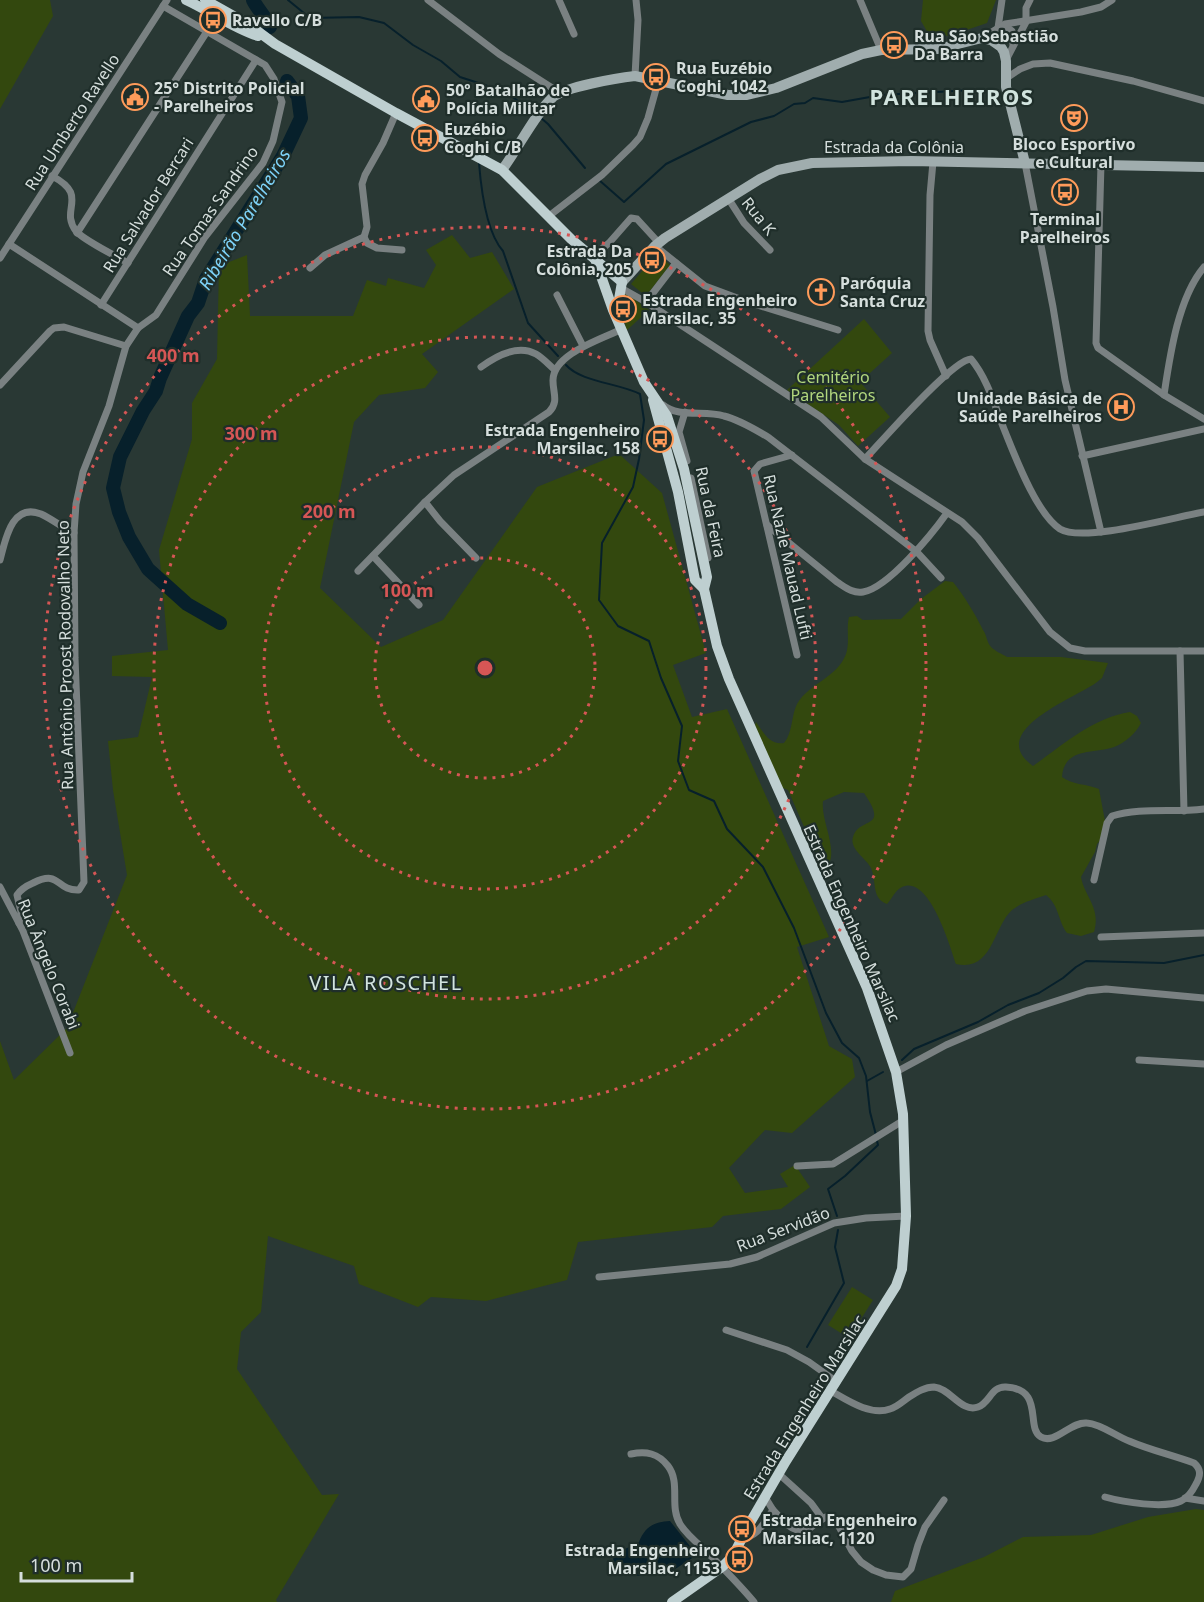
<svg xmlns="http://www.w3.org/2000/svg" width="1204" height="1602" font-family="'Noto Sans',sans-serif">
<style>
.green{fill:#33480e}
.water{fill:#07202b}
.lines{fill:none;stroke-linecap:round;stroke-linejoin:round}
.stream{stroke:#07202b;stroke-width:2}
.river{stroke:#07202b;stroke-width:14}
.street{stroke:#7a8182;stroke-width:7}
.secondary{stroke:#a0adae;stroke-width:10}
.primary{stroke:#becfd0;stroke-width:10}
.ring{fill:none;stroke:#d65655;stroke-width:3;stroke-dasharray:3 6}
.labels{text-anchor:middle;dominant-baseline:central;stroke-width:4.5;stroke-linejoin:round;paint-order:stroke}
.poi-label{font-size:16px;font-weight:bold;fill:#d5dedc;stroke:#1f2e2a;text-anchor:start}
.street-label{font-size:16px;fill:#d5dedc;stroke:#1f2e2a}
.park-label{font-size:16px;fill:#b1d67d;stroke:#1f2e2a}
.water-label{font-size:18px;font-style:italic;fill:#7ed3f9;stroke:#1f2e2a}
.quarter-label{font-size:20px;letter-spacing:1.5px;fill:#d2e4df;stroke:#1f2e2a}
.district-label{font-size:22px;font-weight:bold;letter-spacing:1.5px;fill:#d2e4df;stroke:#1f2e2a}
.centre{fill:#d65655;stroke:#1f2e2a;stroke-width:3}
.ring-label{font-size:18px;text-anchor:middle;font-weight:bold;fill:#d65655;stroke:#1f2e2a;stroke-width:4.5;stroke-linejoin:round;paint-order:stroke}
</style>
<rect width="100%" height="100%" fill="#293834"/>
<g class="green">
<polygon points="0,0 50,0 53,16 0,109"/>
<polygon points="923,0 996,0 987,23 949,36 928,33 921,21"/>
<polygon points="452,235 470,258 492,252 514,289 422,354 438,372 425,388 379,395 354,422 320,588 381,647 443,620 537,487 619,454 662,493 706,653 673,665 692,717 727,709 829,937 797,947 829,1046 852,1059 855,1077 792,1133 765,1130 729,1168 745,1193 788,1187 780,1174 795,1165 810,1187 781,1209 723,1216 712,1227 578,1242 567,1280 486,1301 431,1297 418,1307 359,1284 354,1266 268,1236 261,1312 241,1332 237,1369 322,1495 339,1494 276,1600 277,1602 0,1602 0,1041 14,1080 67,1028 127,875 113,790 108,741 138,737 152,677 112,676 112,656 168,650 159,550 192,439 192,403 217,359 219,266 247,255 250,316 353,316 367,280 386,286 388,278 424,288 436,265 426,250"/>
<polygon points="656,255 659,255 670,265 646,296 631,284"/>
<polygon points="626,293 649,310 626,331 622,295"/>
<polygon points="864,319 892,353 860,382 890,417 858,446 839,425 787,390"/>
<path d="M945,581L953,582C965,597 975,614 983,630C987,635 986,641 991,647C995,651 1002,654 1007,657H1061L1108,663L1102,678L1097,682C1078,697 984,731 1033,766C1064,744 1093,718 1130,712L1137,716L1141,723C1136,733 1125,743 1114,747C1094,754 1064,747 1062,777C1072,785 1088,784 1099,789L1107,832L1097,844L1095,852L1081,877C1085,898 1101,907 1094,932L1081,936L1067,933C1058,921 1059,905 1046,895C1035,899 1022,902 1012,910C993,927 993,972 956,964C950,946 929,874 902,887C895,890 892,899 887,904C871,898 877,882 871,868C867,859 849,849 853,837C859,816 890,831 864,793L844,792L823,801C820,822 843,857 823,870L788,790L781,787L754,729L756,722C764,733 769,745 784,743C793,732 791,716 797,704C809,683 837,678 846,654C850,642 846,629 849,617L857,616L863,620L901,619L921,599Z"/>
<polygon points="852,1287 873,1300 849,1338 828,1325"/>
<polygon points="1196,1509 1204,1510 1204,1602 891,1602 895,1591 984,1557 1023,1537 1091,1535 1148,1517"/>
</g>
<path class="water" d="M670,1521L697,1555L669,1573L635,1576L614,1570L613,1555L639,1542C645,1527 653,1522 670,1521Z"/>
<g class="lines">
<g class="stream">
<polyline points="288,0 310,18 359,17 384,23 413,45 441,61 460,77 506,92 534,113"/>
<polyline points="541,118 548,124 585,168"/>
<path d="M479,163C481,188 486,232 503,251L528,323L558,356"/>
<polyline points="599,180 624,202 666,164 751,122 774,116 794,104 805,103 813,98 842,102 881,95 973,90"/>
<path d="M566,365C581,382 618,383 640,394L644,420L639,459L633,487L602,543L599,600L618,626L649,641L661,678L682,726L678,761L689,790L714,801L727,829L763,867L794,928L826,1013L842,1043L859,1058L866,1076L870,1112L876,1135"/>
<polyline points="902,1060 914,1049 978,1022 1008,1005 1039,993 1063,978 1076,967 1086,961 1164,963 1204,955"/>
<polyline points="867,1081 883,1072"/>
<polyline points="837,1216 828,1189 845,1176 878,1145 877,1141"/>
<polyline points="807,1347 844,1283 835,1247 838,1230"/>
</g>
<g class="river">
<path d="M253,0C258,10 266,17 270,27"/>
<polyline points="220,623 187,604 148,569 129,537 119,512 113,488 120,457 143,411 156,391 160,378 188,316 198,303 206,279 283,156 301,118 298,96 287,81"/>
</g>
<g class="street">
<polyline points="428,0 499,54 560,93"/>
<polyline points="559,0 574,34"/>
<polyline points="860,0 881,50"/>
<polyline points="1002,0 998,28 1008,28 1012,31 1013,45"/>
<polyline points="982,38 1005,24 1081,12 1101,7 1112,0"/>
<polyline points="1006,60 1026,22 1026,8 1030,0"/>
<polyline points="635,76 638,20 636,0"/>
<polyline points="1005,79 1020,69 1033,64 1050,63 1133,81 1204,101"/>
<polyline points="396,113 383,143 365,175 362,184 367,227 364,237 367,243 377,248 402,250"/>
<polyline points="933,162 930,195 928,331 930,340 946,376"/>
<polyline points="1025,163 1053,307 1065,380 1101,532"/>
<polyline points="1101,164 1096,343 1098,348 1164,395 1204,419"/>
<path d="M52,176C90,196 59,209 76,231C83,240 116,256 128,263"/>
<polyline points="728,198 744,223 770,250"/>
<polyline points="549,216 602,175 633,145 640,137 648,118 658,82"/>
<polyline points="77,233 206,33"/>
<polyline points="9,244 138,328"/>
<polyline points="655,246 705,286 748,302 838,330"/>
<polyline points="592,257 609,243 631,218 637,219 659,243"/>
<polyline points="0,258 167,0"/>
<polyline points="310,268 325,255 364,237"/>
<polyline points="621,288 646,302 821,417 865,459 962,522 978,538 1050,632 1070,648 1085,651 1204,651"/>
<polyline points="557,295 583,346"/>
<polyline points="646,302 676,263"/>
<polyline points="101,305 256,60"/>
<path d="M481,367C496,356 518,344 536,354C543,358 549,365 555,370"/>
<polyline points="0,385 50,331 54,328 64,327 126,346"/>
<path d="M1164,395C1170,355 1178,298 1204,267"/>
<path d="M663,405C678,418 705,410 724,416C740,420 754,429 768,437L917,552L941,578"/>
<polyline points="685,412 679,432 687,461"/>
<polyline points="792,455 760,464 754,471 797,655"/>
<polyline points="1082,456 1204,429"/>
<path d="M865,459C882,441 952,360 971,359C987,378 995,406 1004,429C1015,456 1036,513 1060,529C1083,543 1175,517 1204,512"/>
<polyline points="691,478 708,558"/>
<polyline points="425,502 440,521 476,558"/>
<path d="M767,525L837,582C845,587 853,594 863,592C888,588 932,534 947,513"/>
<polyline points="373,556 419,605"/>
<path d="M0,560C5,542 11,502 41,514C52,519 63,528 74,533"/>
<path d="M358,571L425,502L454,475L549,412C559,402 553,393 553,381C552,354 602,339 622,329"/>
<polyline points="1180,651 1184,811"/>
<path d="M1094,880L1107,823L1112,816C1141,807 1174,813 1204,809"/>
<polyline points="0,887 23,931 70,1053"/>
<path d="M19,923L21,912L17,895C21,889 26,886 33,883C61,869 55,891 79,890L84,882L75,658L74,533L76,504L83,472L109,406L126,346L138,328L156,315L205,237L263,163L273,141L282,102L274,79L265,65L163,6"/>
<polyline points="1101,937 1204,933"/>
<polyline points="1139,1060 1204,1064"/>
<polyline points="896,1072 946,1045 1025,1011 1087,991 1106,989 1204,998"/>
<polyline points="797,1166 833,1164 904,1120"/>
<polyline points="599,1277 730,1264 757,1257 834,1223 866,1218 906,1216"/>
<polyline points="726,1330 787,1350 809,1362 837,1382"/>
<path d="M831,1391C847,1400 870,1416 890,1409C897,1407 903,1401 909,1397C917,1392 925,1387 934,1387C950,1388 961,1413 978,1407C990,1403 991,1386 1006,1387C1045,1389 1025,1428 1041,1437C1055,1445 1071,1421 1087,1423C1101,1424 1116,1436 1129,1441C1150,1450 1172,1455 1194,1463C1201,1469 1201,1475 1196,1484C1193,1490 1188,1498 1181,1501C1164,1509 1123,1502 1105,1497"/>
<path d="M631,1454C646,1451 658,1453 668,1466C681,1483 669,1506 680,1524C686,1534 697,1543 706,1551C722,1567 739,1584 754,1602"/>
<polyline points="779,1474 811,1503 822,1518"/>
<polyline points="1185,1498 1204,1501"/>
<path d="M773,1510C783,1520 794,1537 810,1528C815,1524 820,1520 826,1517L836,1521L852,1551L861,1562L873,1570L886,1575L903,1577L911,1569L918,1545L925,1527L944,1500"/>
<path d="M741,1538C758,1538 764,1522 773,1510L765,1497"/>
</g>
<g class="secondary">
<path d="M502,170C518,149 534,115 553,97C565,87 617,78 635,76L728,95H747L776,88L862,54L881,50L938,49L982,38L991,40L1001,47L1004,52L1006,61V87L1025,163"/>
<polyline points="622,282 655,246 665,238 760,179 778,170 812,163 911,161 1204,167"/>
</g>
<g class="primary">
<path d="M186,0C210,11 233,28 258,36"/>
<polyline points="205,0 248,24 275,44 396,113 502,170 571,239 622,282"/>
<polyline points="595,259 613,310 644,382 667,416 684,469 707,577 704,589 717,646 729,679 867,988 896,1072 903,1114 906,1216 902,1269 896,1286 786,1461 747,1528 733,1556 722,1567 672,1602"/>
<polyline points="619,320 619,299 622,282"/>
<polyline points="653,400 678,492 695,580 704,589"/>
</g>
</g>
<g class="ring">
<circle cx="485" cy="668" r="110"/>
<circle cx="485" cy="668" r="221"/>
<circle cx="485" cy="668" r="331"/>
<circle cx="485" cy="668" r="441"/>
</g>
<defs>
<symbol id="bus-ring" viewBox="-11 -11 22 22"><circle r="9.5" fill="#1f2e2a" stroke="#ff9b5a" stroke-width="1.5"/><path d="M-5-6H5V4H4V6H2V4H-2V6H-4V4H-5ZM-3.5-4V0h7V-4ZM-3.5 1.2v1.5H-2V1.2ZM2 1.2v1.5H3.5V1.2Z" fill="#ff9b5a"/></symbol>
<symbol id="civic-ring" viewBox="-11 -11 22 22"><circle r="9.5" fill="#1f2e2a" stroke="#ff9b5a" stroke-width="1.5"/><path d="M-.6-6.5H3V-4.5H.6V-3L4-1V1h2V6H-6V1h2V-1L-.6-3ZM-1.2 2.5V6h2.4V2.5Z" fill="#ff9b5a"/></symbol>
<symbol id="theatre-ring" viewBox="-11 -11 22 22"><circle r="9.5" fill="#1f2e2a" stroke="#ff9b5a" stroke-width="1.5"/><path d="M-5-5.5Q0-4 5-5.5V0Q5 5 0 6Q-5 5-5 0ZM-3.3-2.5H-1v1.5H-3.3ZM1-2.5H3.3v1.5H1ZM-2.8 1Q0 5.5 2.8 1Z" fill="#ff9b5a"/></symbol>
<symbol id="church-ring" viewBox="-11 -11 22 22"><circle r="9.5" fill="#1f2e2a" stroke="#ff9b5a" stroke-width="1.5"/><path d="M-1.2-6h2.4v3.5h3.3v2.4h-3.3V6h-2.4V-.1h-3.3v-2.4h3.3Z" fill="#ff9b5a"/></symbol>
<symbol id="hospital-ring" viewBox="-11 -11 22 22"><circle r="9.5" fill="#1f2e2a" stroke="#ff9b5a" stroke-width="1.5"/><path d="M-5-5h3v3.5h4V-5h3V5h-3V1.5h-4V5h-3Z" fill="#ff9b5a"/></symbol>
</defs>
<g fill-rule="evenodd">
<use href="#bus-ring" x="198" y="5" width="30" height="30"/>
<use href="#bus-ring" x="879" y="30" width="30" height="30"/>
<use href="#bus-ring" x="641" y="62" width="30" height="30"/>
<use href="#civic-ring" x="120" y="82" width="30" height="30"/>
<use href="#civic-ring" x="411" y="84" width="30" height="30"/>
<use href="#theatre-ring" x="1059" y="103" width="30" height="30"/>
<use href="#bus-ring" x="410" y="123" width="30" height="30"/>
<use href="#bus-ring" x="1050" y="177" width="30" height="30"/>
<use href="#bus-ring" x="637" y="245" width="30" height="30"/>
<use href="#church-ring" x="806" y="277" width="30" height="30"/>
<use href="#bus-ring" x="608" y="294" width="30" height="30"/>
<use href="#hospital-ring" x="1106" y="392" width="30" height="30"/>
<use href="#bus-ring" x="645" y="424" width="30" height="30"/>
<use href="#bus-ring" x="727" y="1514" width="30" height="30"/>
<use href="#bus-ring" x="724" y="1544" width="30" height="30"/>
</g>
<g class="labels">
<g class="poi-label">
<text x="232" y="20">Ravello C/B</text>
<text x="914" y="36">Rua São Sebastião<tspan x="914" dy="18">Da Barra</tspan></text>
<text x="676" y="68">Rua Euzébio<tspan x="676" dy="18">Coghi, 1042</tspan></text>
<text x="154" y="88">25° Distrito Policial<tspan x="154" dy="18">- Parelheiros</tspan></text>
<text x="446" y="90">50º Batalhão de<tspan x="446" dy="18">Polícia Militar</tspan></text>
<text x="444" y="129">Euzébio<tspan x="444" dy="18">Coghi C/B</tspan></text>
<text x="1074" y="144" text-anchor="middle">Bloco Esportivo<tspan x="1074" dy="18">e Cultural</tspan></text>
<text x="1065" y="219" text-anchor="middle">Terminal<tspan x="1065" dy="18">Parelheiros</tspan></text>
<text x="632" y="251" text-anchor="end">Estrada Da<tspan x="632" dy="18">Colônia, 205</tspan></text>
<text x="840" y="283">Paróquia<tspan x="840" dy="18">Santa Cruz</tspan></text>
<text x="642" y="300">Estrada Engenheiro<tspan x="642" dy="18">Marsilac, 35</tspan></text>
<text x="1102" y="398" text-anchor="end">Unidade Básica de<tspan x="1102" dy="18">Saúde Parelheiros</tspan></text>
<text x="640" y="430" text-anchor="end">Estrada Engenheiro<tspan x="640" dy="18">Marsilac, 158</tspan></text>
<text x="762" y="1520">Estrada Engenheiro<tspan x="762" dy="18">Marsilac, 1120</tspan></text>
<text x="720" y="1550" text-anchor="end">Estrada Engenheiro<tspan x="720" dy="18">Marsilac, 1153</tspan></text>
</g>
<g class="street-label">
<text transform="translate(72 122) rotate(-57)">Rua Umberto Ravello</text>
<text x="894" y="147">Estrada da Colônia</text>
<text transform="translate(148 205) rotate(-58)">Rua Salvador Bercari</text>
<text transform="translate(210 211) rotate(-55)">Rua Tomas Sandrino</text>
<text transform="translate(759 216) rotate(51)">Rua K</text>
<text transform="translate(711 512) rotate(78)">Rua da Feira</text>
<text transform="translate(788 557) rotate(77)">Rua Nazle Mauad Lufti</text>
<text transform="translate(65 655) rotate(-91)">Rua Antônio Proost Rodovalho Neto</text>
<text transform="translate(852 923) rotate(66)">Estrada Engenheiro Marsilac</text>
<text transform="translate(49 964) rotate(68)">Rua Ângelo Corabi</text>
<text transform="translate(783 1229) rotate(-21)">Rua Servidão</text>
<text transform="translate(804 1407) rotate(-58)">Estrada Engenheiro Marsilac</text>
</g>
<g class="park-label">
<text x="833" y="377">Cemitério<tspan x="833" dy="18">Parelheiros</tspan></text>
</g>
<g class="water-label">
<text transform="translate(244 219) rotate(-59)">Ribeirão Parelheiros</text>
</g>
<g class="quarter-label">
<text x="386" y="982">VILA ROSCHEL</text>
</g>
<g class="district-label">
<text x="952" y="96">PARELHEIROS</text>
</g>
</g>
<circle cx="485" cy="668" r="9" class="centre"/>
<g class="ring-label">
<text x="173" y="362">400 m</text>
<text x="251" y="440">300 m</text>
<text x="329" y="518">200 m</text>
<text x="407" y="597">100 m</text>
</g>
<path d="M21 1572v9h111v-9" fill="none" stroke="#d5dedc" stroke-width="3"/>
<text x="30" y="1572" font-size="18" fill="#d5dedc" stroke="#1f2e2a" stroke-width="4.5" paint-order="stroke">100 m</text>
</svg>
